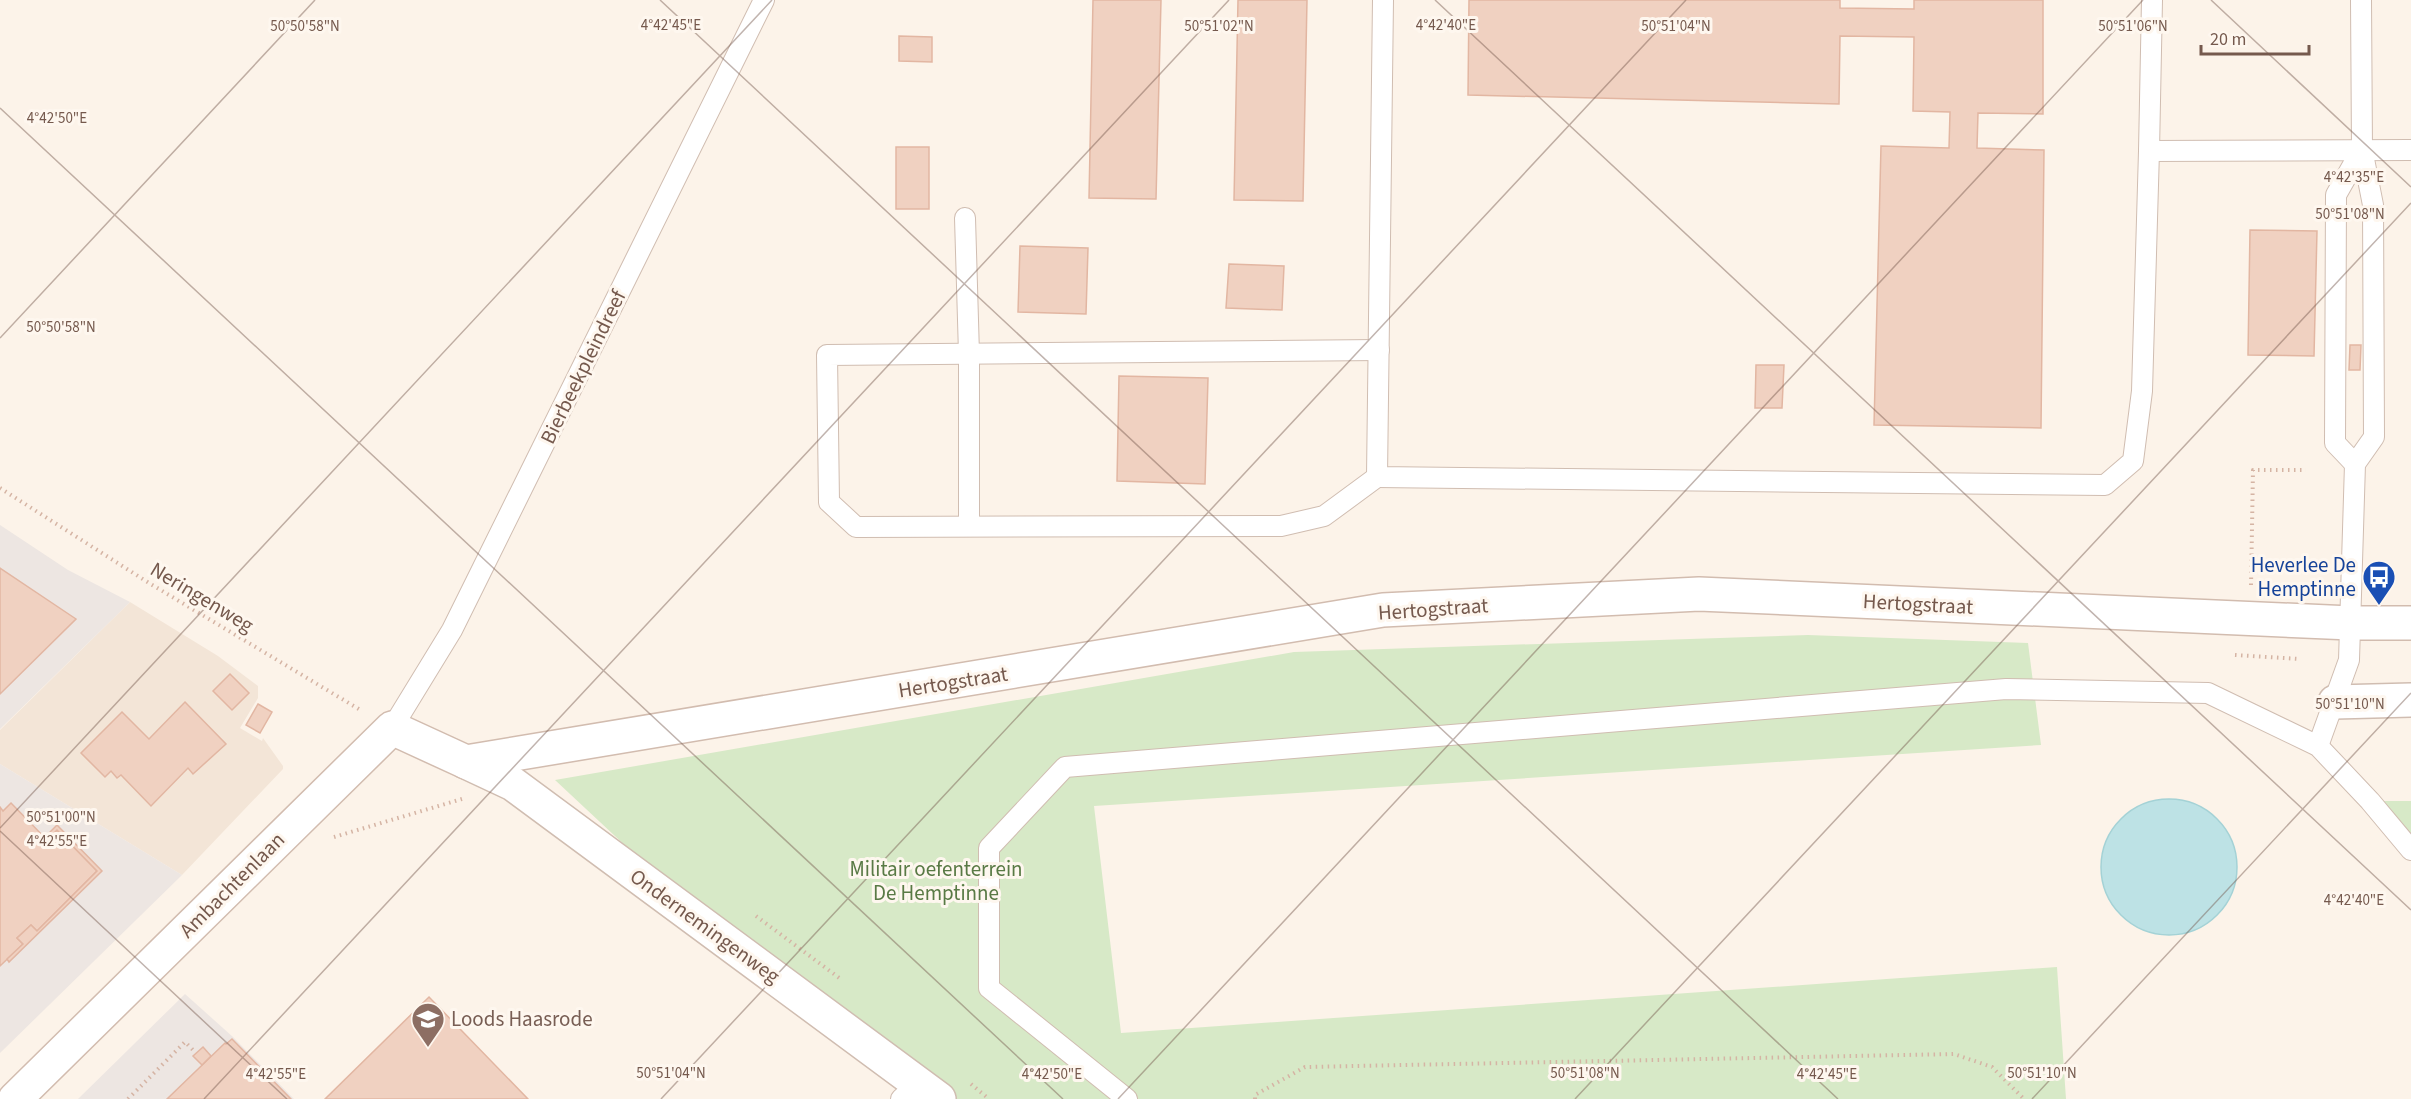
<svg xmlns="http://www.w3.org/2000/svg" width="2411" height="1099" font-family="'Source Sans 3',sans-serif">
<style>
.residential{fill:#f3e5d7}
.industrial{fill:#ede6e2}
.green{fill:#d7e9c7}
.water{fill:#bde2e5;stroke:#a4d2d6;stroke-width:1.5}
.building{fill:#f0d1c1;stroke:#e2b6a2;stroke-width:1.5}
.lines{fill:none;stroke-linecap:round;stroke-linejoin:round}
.lane-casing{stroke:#d0bdb1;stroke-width:22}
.street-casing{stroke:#d0bdb1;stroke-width:36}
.secondary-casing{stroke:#d2bcaf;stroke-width:36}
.path{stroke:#d5b4a4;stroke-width:4;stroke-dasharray:1.5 4.5;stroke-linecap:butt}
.lane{stroke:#fff;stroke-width:20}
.street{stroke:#fff;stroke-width:33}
.secondary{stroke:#fff;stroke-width:33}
.ticks{fill:none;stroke:#75594d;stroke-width:1.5;stroke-opacity:0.45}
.labels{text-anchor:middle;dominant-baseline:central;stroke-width:6;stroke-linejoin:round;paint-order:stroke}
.street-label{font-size:21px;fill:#75594d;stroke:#fef7ef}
.transit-label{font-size:21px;fill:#164399;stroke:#fef7ef;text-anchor:end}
.park-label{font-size:21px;fill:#597a45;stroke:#fef7ef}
.education-label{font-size:21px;fill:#785e54;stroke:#fef7ef;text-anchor:start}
.ticks-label{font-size:15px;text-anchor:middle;fill:#75594d;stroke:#fef7ef;stroke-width:6;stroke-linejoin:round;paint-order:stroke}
</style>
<rect width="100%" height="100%" fill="#fcf3e9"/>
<polygon class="residential" points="130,602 218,656 258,686 258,698 240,728 262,741 263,738 283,766 283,769 182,875 0,764 0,730"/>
<g class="industrial">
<polygon points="0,525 68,570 130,602 0,729"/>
<polygon points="0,764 182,875 0,1053"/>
<polygon points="185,994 233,1037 294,1099 78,1099"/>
</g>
<g class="green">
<polygon points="1808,635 2028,643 2041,745 1094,806 1121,1033 2057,967 2066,1099 943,1099 720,917 646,865 555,780 1294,652"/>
<polygon points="2370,801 2411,801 2411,850"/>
</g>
<circle class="water" cx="2169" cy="867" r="68"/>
<g class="building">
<polygon points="1093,0 1161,0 1156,199 1089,198"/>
<polygon points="1238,0 1307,0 1303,201 1234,200"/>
<polygon points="1469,0 1840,0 1840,8 1914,9 1914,0 2043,0 2043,114 1978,113 1977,148 2044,150 2041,428 1874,425 1881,146 1949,148 1950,112 1913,111 1914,37 1840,36 1839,104 1468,95"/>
<polygon points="899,36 932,37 932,62 899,61"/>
<rect x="896" y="147" width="33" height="62"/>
<polygon points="2250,230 2317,231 2314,356 2248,355"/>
<polygon points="1020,246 1088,248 1086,314 1018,312"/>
<polygon points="1229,264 1284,266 1282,310 1226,308"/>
<polygon points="2350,345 2361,345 2360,370 2349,370"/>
<polygon points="1756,365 1784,365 1782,408 1755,408"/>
<polygon points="1119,376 1208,378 1205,484 1117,481"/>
<polygon points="0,568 76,619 0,694"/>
<polygon points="230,674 249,693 232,710 213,691"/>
<polygon points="185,702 226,744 193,774 188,768 151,806 121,775 117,778 111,771 105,777 81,753 122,712 149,739"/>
<polygon points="258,704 272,712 260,733 246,725"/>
<polygon points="11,803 47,840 57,830 97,871 37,931 31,925 17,938 23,944 0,966 0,807 3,811"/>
<polygon points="57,825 102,871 9,962 7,959 23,944 17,938 31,925 37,931 97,871 57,830 47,840 45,837"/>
<polygon points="429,997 528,1099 325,1099"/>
<polygon points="232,1039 291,1099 167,1099 225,1043 226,1044"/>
<polygon points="203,1047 211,1056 202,1065 193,1056"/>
</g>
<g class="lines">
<defs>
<g id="lane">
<polyline points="1383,0 1377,477 2105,485 2133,461 2142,391 2149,151 2411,150"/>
<polyline points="2149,151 2152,0"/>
<polyline points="965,218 969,354 969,526"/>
<polyline points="2355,464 2335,443 2336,195 2362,149"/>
<polyline points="1377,477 1324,516 1281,526 856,527 829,502 827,355 1379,350"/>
<polyline points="392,728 452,630 764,0"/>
<polyline points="2318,746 2349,660 2355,464 2374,437 2373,205 2362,149 2361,0"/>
<polyline points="901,1099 918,1083"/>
<polyline points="1127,1099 989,988 989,848 1065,767 2006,689 2208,693 2318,746 2370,801 2411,850"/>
</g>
<g id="street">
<polyline points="2335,702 2411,700"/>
<polyline points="466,762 513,784 939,1099"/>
</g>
<polyline id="secondary" points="15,1099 392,728 466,762 1383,610 1699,594 2351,623 2411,623"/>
</defs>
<use href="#lane" class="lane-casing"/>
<use href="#street" class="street-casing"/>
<use href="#secondary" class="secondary-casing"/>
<g class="path">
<polyline points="0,488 149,583 362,711"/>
<polyline points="2251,585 2253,470 2306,470"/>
<polyline points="2235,655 2299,659"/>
<polyline points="334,837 462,799"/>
<polyline points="756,916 842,980"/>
<polyline points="971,1084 989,1099"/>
<polyline points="128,1099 185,1042 193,1050"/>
<polyline points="1255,1099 1255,1095 1305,1067 1954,1054 1992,1067 2024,1099"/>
</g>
<use href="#lane" class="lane"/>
<use href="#street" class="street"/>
<use href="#secondary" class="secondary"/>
</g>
<path class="ticks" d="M660,0L1838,1099M1435,0L2411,910M2211,0L2411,187M0,108L1063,1099M0,338L315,0M0,828L772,0M0,831L287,1099M204,1099L1229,0M661,1099L1686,0M1118,1099L2143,0M1575,1099L2411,203M2032,1099L2411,693"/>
<defs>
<symbol id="bus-pin" viewBox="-11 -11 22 30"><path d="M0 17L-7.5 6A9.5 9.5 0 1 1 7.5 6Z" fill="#1a4fb4" stroke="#fef7ef"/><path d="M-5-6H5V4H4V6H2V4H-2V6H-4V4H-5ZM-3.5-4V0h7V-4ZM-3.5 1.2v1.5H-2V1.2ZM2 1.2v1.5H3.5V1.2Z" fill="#fff"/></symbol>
<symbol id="university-pin" viewBox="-11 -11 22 30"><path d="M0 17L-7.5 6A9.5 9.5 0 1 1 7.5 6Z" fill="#8d6e63" stroke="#fef7ef"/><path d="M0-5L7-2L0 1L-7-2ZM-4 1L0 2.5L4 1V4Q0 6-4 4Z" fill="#fff"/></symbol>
</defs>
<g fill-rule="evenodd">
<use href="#bus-pin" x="2360" y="558" width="38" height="52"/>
<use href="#university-pin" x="409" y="1000" width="38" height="52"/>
</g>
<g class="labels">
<g class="street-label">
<text transform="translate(583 367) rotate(-64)">Bierbeekpleindreef</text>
<text transform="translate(202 597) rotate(31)">Neringenweg</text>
<text transform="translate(1918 604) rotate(3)">Hertogstraat</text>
<text transform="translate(1433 609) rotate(-4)">Hertogstraat</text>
<text transform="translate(953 682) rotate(-9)">Hertogstraat</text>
<text transform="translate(232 885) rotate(-45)">Ambachtenlaan</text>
<text transform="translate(705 926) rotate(36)">Ondernemingenweg</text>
</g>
<g class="transit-label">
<text x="2356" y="565">Heverlee De<tspan x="2356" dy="24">Hemptinne</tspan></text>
</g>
<g class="park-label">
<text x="936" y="869">Militair oefenterrein<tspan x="936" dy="24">De Hemptinne</tspan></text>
</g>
<g class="education-label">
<text x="451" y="1019">Loods Haasrode</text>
</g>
</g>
<g class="ticks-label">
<text x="671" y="30">4°42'45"E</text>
<text x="1446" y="30">4°42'40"E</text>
<text x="305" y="31">50°50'58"N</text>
<text x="1219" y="31">50°51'02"N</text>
<text x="1676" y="31">50°51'04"N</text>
<text x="2133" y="31">50°51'06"N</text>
<text x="57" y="123">4°42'50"E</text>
<text x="2354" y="182">4°42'35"E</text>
<text x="2350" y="219">50°51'08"N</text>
<text x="61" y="332">50°50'58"N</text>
<text x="2350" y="709">50°51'10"N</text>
<text x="61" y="822">50°51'00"N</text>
<text x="57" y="846">4°42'55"E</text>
<text x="2354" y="905">4°42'40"E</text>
<text x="671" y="1078">50°51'04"N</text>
<text x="1585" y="1078">50°51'08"N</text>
<text x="2042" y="1078">50°51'10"N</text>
<text x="276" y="1079">4°42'55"E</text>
<text x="1052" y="1079">4°42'50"E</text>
<text x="1827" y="1079">4°42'45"E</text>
</g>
<path d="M2201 45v9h108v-9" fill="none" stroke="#75594d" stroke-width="3"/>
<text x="2210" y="45" font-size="18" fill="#75594d" stroke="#fef7ef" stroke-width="4.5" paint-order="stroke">20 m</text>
</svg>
